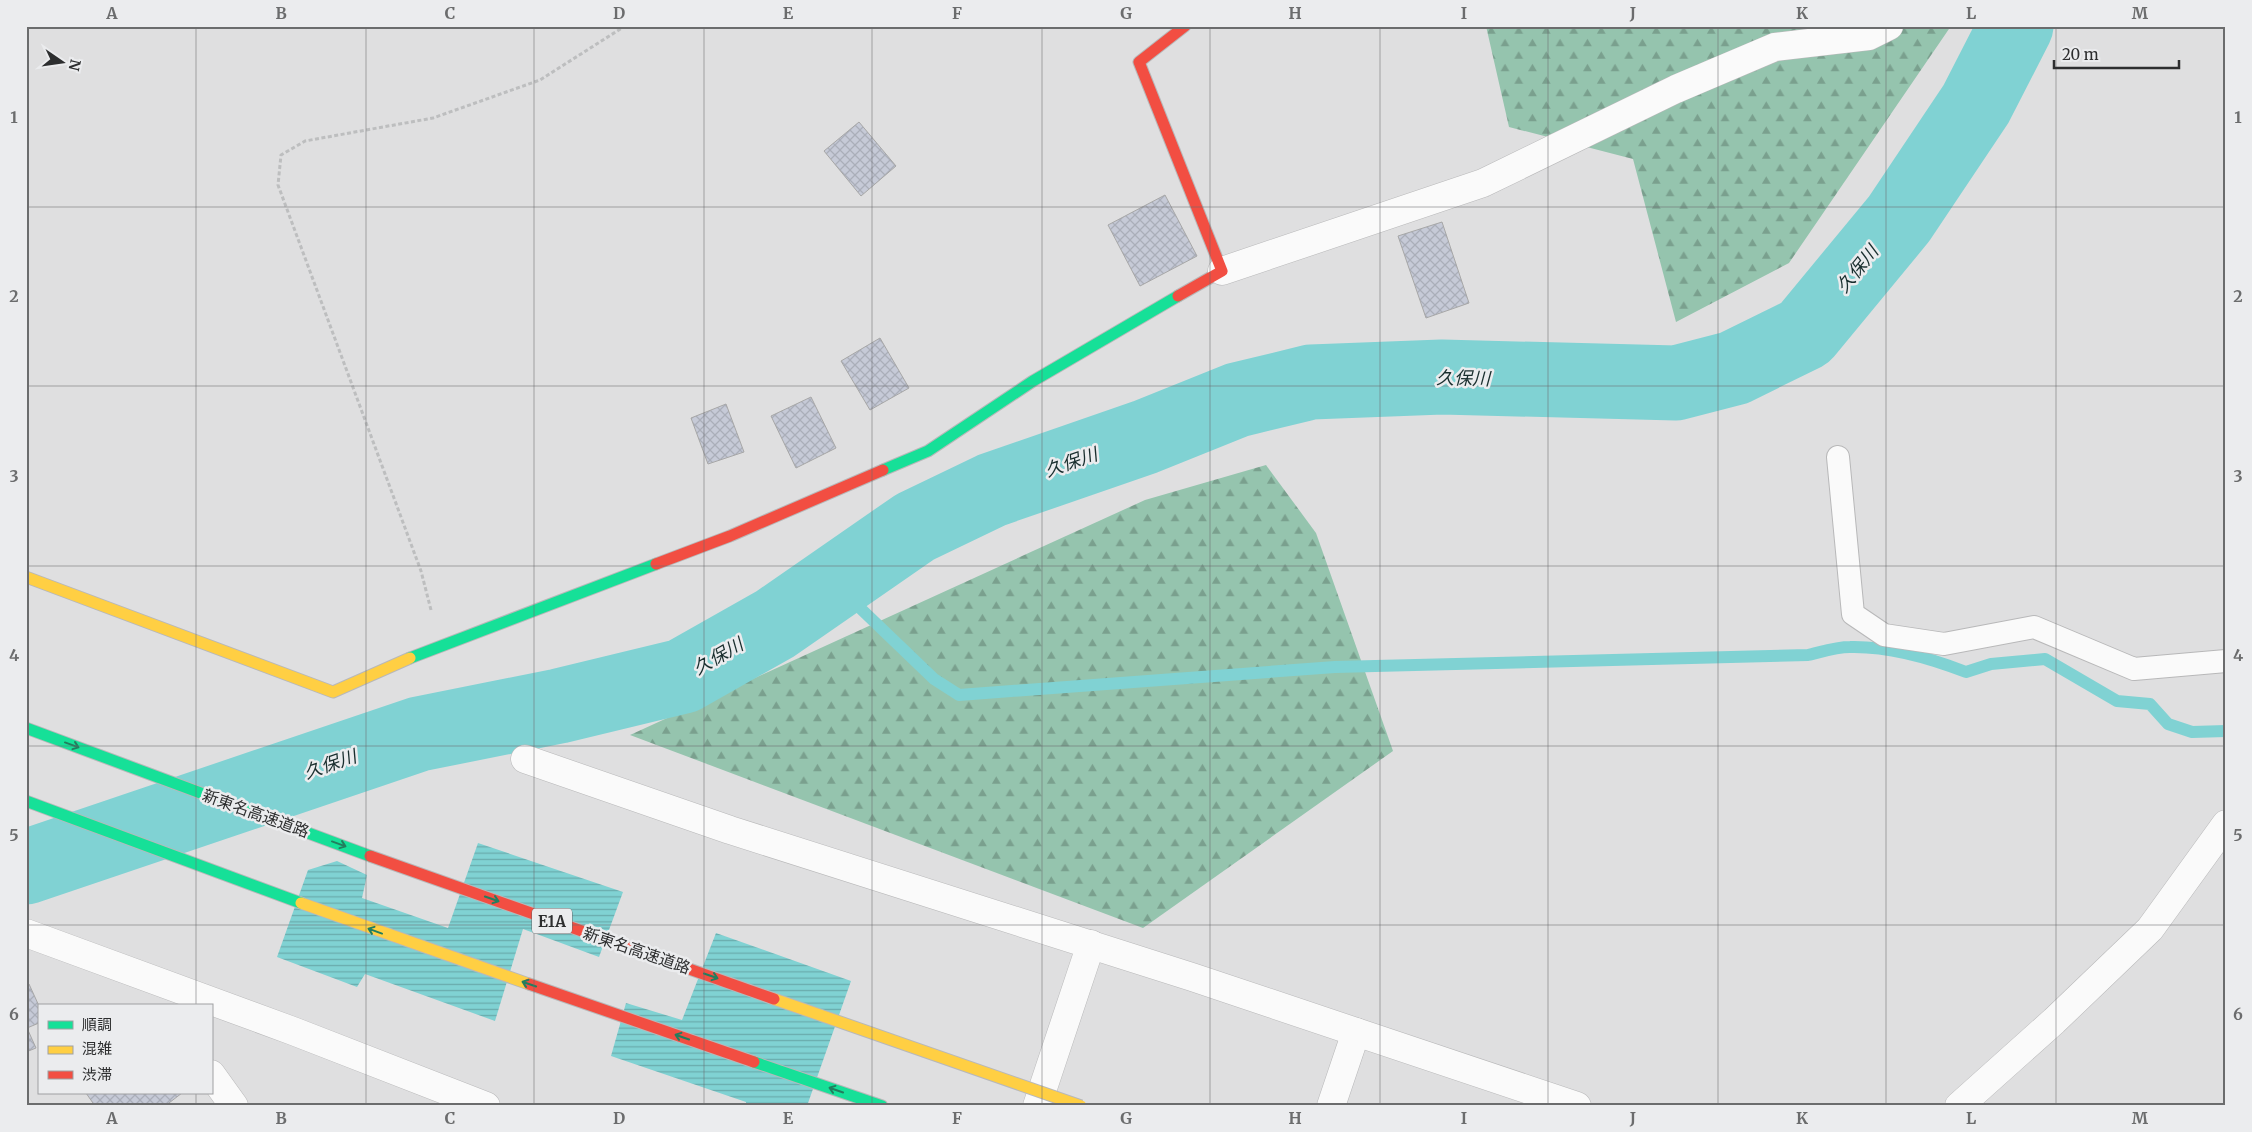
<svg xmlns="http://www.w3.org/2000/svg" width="2252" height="1132" font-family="Merriweather,'Noto Sans JP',serif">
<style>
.forest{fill:url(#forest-firs)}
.water{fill:url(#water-rules)}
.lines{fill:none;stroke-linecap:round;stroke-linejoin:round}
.stream{stroke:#80d2d3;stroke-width:12}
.river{stroke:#80d2d3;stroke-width:75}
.building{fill:url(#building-cross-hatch);stroke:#a7a7a7}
.lane-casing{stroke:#b8b8b9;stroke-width:24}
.street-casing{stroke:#b8b8b9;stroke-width:29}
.fast-casing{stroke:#b8b8b9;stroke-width:13}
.slow-casing{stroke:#b8b8b9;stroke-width:13}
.jam-casing{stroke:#b8b8b9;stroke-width:13}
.path{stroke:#bdbebf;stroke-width:3;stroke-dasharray:4 2.5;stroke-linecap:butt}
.lane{stroke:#fafafa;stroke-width:22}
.street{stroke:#fafafa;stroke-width:28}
.fast{stroke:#16e098;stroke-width:11}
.slow{stroke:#ffcf43;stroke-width:11}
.jam{stroke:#f24e42;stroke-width:11}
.fast-bridge-casing{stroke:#b8b8b9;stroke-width:13;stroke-linecap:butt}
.slow-bridge-casing{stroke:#b8b8b9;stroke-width:13;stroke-linecap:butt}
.jam-bridge-casing{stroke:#b8b8b9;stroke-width:13;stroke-linecap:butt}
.fast-bridge{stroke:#16e098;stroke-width:11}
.slow-bridge{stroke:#ffcf43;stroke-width:11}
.jam-bridge{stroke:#f24e42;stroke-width:11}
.oneway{stroke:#237e5e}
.grid{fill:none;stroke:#6b6c6d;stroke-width:1;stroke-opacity:0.55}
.labels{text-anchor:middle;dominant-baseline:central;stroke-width:5;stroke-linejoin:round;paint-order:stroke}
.shield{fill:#ebecee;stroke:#666768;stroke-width:1}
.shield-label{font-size:15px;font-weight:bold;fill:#2d2e2f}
.street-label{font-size:16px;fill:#2d2e2f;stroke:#ebecee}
.water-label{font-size:18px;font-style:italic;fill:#192e2e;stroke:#ebecee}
.neatline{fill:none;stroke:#6b6c6d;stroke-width:2}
.grid-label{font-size:16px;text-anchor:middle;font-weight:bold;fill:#6b6c6d}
</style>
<defs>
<pattern id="forest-firs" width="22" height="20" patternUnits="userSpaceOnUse" patternTransform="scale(1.25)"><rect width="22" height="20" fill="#95c4ae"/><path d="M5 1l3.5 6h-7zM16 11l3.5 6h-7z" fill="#7aa08e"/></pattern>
<pattern id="water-rules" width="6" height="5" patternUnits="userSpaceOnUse" patternTransform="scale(1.25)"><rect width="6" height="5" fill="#80d2d3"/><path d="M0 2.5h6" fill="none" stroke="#69abac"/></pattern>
<pattern id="building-cross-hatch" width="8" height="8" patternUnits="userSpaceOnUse" patternTransform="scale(1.25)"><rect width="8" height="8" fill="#c6cad7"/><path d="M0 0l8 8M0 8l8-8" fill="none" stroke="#aaaeb9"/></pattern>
</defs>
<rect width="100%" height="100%" fill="#dfdfe0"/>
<g class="forest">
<polygon points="1486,26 1951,26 1789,263 1676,322 1633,159 1509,127"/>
<polygon points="1266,465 1316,533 1393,751 1143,928 630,735 1145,500"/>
</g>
<g class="water">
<polygon points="478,843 623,892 599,957 523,929 495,1021 365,974 357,987 277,957 308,870 337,861 367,875 362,898 448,928"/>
<polygon points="716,933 851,981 807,1106 746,1106 746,1102 611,1056 626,1003 682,1020"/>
</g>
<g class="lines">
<path class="stream" d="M834,583L934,679L959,695L1335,667L1808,655C1821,652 1836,647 1850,647C1889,646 1930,658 1966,672L1991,664L2045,659L2117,701L2150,704L2168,724L2192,732L2226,731"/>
<polyline class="river" points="26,867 419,734 559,706 683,676 775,624 915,527 992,490 1145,437 1237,400 1311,382 1442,377 1676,383 1734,368 1805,333 1899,219 1976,104 2016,26"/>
</g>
<g class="building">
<polygon points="859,122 896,166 861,196 824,151"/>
<polygon points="1165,195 1197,256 1140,286 1108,225"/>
<polygon points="1442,222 1469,303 1426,318 1398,236"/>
<polygon points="880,338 909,388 870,410 841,361"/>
<polygon points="811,397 836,448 796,468 771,416"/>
<polygon points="726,404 744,452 708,464 691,418"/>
<polygon points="29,984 39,1006 39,1023 27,1028 36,1048 26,1052 26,986"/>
<polygon points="86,1093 182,1093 165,1106 95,1106"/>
</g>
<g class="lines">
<defs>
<polyline id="lane" points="1838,457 1853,614 1884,635 1944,644 2034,627 2134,669 2226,661"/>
<g id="street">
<polyline points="1222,271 1483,183 1676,89 1775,47 1869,36 1889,26"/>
<polyline points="525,759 730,830 1192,977 1577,1106"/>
<polyline points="26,933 293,1031 486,1106"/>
<polyline points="211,1074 234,1106"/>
<polyline points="1037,1106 1091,944"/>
<polyline points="1331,1106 1356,1032"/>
<polyline points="1959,1106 2054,1021 2150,929 2226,824"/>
</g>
<g id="fast">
<polyline points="883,470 928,451 1033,381 1178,296"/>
<polyline points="410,658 656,564"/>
<polyline points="26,801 301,903"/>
<polyline points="754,1062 882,1106"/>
</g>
<g id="slow">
<polyline points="26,577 333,692 410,658"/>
<polyline points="301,903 529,984"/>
</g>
<g id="jam">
<polyline points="1178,296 1222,271 1139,62 1185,26"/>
<polyline points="656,564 730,536 883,470"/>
<polyline points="529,984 754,1062"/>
</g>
</defs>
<use href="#lane" class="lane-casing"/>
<use href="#street" class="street-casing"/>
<use href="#fast" class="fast-casing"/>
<use href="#slow" class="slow-casing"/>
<use href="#jam" class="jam-casing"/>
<polyline class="path" points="431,610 421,571 278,185 281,155 305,141 433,118 540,80 625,26"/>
<use href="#lane" class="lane"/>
<use href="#street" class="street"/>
<use href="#fast" class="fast"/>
<use href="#slow" class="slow"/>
<use href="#jam" class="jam"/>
<defs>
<polyline id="fast-bridge" points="26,728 370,856"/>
<polyline id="slow-bridge" points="774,999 1081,1106"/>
<polyline id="jam-bridge" points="370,856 774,999"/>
</defs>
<use href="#fast-bridge" class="fast-bridge-casing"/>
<use href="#slow-bridge" class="slow-bridge-casing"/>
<use href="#jam-bridge" class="jam-bridge-casing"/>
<use href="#fast-bridge" class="fast-bridge"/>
<use href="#slow-bridge" class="slow-bridge"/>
<use href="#jam-bridge" class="jam-bridge"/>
</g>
<defs><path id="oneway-shaft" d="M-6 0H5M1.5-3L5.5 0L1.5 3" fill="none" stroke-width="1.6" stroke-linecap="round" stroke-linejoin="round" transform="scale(1.25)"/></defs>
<g class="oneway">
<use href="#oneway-shaft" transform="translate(72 745) rotate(20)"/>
<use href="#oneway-shaft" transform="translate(339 844) rotate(20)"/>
<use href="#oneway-shaft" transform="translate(492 899) rotate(19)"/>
<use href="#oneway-shaft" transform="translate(375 931) rotate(-160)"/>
<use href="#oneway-shaft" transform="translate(711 976) rotate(19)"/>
<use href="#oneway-shaft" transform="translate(529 984) rotate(-161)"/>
<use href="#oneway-shaft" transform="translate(682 1037) rotate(-161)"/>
<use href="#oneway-shaft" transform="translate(836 1090) rotate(-161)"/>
</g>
<path class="grid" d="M196,26V1006M366,26V1106M534,26V1106M704,26V1106M872,26V1106M1042,26V1106M1210,26V1106M1380,26V1106M1548,26V1106M1718,26V1106M1886,26V1106M2056,26V1106M26,207H2226M26,386H2226M26,566H2226M26,746H2226M26,925H2226M196,1093V1106"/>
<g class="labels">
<rect class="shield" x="532" y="908.5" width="40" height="25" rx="4"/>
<g class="shield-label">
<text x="552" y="921">E1A</text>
</g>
<g class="street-label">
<text transform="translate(256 813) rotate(20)">新東名高速道路</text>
<text transform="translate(637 950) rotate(19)">新東名高速道路</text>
</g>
<g class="water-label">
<text transform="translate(1857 269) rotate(-51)">久保川</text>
<text transform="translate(1463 378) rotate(1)">久保川</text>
<text transform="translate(1071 462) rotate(-19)">久保川</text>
<text transform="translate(718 656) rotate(-30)">久保川</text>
<text transform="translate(330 764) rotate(-19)">久保川</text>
</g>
</g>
<rect width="2252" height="1132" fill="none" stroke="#ebecee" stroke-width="55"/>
<rect x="38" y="1004" width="175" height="90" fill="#ebecee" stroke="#9fa0a2"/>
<rect x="48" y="1021" width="25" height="8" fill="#16e098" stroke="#9fa0a2"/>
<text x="82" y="1030" font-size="15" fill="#2d2e2f">順調</text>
<rect x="48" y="1046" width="25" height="8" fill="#ffcf43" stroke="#9fa0a2"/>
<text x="82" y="1054" font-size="15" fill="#2d2e2f">混雑</text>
<rect x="48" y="1071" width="25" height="8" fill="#f24e42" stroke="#9fa0a2"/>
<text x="82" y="1080" font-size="15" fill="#2d2e2f">渋滞</text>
<g transform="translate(62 62) rotate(103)" stroke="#ebecee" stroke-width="4" paint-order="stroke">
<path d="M0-4L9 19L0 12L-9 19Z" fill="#2d2e2f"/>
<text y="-8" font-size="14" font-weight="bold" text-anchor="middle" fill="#2d2e2f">N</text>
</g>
<path d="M2054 60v8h125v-8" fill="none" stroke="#2d2e2f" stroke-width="2.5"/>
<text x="2062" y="60" font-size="15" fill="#2d2e2f" stroke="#ebecee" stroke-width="4" paint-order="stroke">20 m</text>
<rect x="28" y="28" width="2196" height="1076" class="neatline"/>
<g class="grid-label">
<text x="112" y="19">A</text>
<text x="281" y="19">B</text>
<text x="450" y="19">C</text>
<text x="619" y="19">D</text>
<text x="788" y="19">E</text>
<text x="957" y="19">F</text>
<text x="1126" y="19">G</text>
<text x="1295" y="19">H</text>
<text x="1464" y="19">I</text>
<text x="1633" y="19">J</text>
<text x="1802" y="19">K</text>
<text x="1971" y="19">L</text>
<text x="2140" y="19">M</text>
<text x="14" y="123">1</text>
<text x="2238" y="123">1</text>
<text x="14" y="302">2</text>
<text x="2238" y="302">2</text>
<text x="14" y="482">3</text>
<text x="2238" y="482">3</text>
<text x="14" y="661">4</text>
<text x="2238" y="661">4</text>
<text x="14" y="841">5</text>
<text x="2238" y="841">5</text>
<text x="14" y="1020">6</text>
<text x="2238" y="1020">6</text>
<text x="112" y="1124">A</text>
<text x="281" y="1124">B</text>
<text x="450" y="1124">C</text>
<text x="619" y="1124">D</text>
<text x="788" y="1124">E</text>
<text x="957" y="1124">F</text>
<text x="1126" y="1124">G</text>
<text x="1295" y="1124">H</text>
<text x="1464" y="1124">I</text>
<text x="1633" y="1124">J</text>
<text x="1802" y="1124">K</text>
<text x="1971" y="1124">L</text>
<text x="2140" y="1124">M</text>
</g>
</svg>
